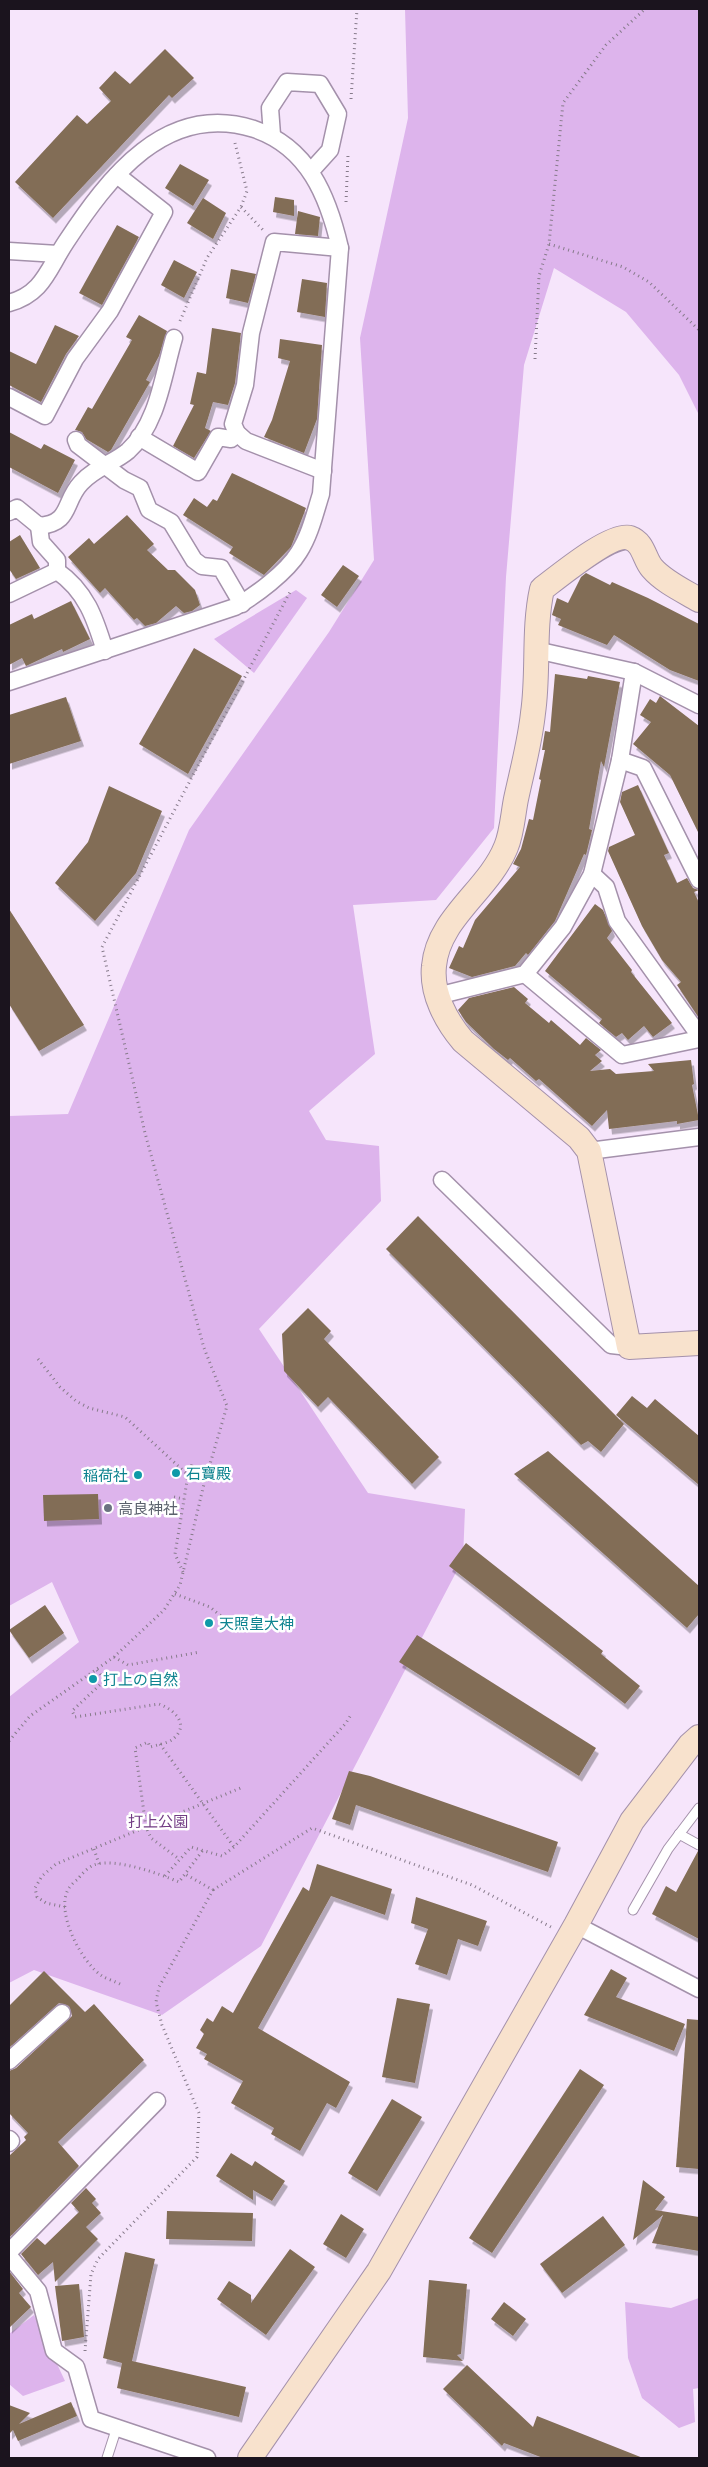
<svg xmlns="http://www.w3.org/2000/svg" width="708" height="2467" font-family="Manrope,'Noto Sans JP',sans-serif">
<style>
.green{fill:#ddb4ec}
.building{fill:#826d56;filter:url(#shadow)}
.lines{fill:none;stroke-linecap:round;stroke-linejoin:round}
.lane-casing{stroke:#a491ab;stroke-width:11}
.street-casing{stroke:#a491ab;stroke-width:19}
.secondary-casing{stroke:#a491ab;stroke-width:26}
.path{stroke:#877b8b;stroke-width:3;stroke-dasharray:1 4;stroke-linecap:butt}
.lane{stroke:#fff;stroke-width:9}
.street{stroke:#fff;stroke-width:16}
.secondary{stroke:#f8e2cd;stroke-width:24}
.culture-dot{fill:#0f9aa8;stroke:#fff;stroke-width:2}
.worship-dot{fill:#6b7280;stroke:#fff;stroke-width:2}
.labels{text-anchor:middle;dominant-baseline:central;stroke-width:5;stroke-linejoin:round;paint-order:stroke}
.culture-label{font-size:15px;fill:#0d838f;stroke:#fff;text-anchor:start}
.worship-label{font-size:15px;fill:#5b616d;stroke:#fff;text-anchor:start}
.park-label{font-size:15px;fill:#723c84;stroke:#fff}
</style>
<defs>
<filter id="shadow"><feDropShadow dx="3" dy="5.5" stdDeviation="0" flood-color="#0004"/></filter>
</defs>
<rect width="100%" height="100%" fill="#f6e5fb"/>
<g class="green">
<polygon points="405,9 699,9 699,415 679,375 626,312 554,268 524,365 506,577 494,828 436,900 353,905 375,1054 309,1111 326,1140 379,1146 381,1201 259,1329 368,1493 465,1509 463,1559 261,1946 162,2015 34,1970 9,1983 9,1697 79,1642 52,1582 9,1606 9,1116 68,1114 189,830 329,632 374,560 360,338 408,118"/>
<polygon points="296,590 307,598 254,673 214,639"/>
<polygon points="699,2298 699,2388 693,2389 695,2422 679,2428 642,2398 628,2358 625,2302 671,2308"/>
<polygon points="34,2315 65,2381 23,2396 9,2384 9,2334"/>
</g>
<g class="building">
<polygon points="165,49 194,78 172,98 169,95 53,218 15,182 77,115 87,124 111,101 99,88 115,71 130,84"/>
<polygon points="180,164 209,180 193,206 165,188"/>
<polygon points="275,197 294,200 294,216 273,212"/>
<polygon points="203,198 226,213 213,239 187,223"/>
<polygon points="298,211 320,217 318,236 295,234"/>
<polygon points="117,225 139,237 102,305 79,293"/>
<polygon points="174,260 197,272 184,298 161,285"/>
<polygon points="231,269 256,274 248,303 226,298"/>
<polygon points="302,279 327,283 325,317 297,312"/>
<polygon points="139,315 167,331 159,356 146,380 150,382 111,450 108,452 86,439 82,432 75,430 88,407 92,409 132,340 126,337"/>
<polygon points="55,325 79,336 66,354 41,402 9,385 9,351 36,364"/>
<polygon points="212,328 241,333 235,383 228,405 213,402 205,428 211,431 194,458 173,446 194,405 190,404 197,372 206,374"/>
<polygon points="280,339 322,345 317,419 304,453 264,437 272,420 290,361 278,358"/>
<polygon points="9,432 41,449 44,444 75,460 58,493 9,467"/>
<polygon points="232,473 306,508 291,547 264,575 229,553 233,547 183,515 194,498 207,507 213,499 217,501"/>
<polygon points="127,515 154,544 147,550 168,570 175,570 195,590 200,605 192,611 184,613 176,606 156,623 145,626 137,618 134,620 105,588 100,593 68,557 89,538 94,544"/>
<polygon points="20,535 40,568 16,579 9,569 9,542"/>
<polygon points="343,565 359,576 337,607 321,595"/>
<polygon points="586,573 610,585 612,582 648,598 699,624 699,681 670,670 614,635 607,645 558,625 561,619 552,615 557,598 568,603 581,577"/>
<polygon points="71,601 90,639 63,652 62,649 26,666 22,658 9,665 9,625 32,614 34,619"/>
<polygon points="194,648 242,676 188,774 139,744"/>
<polygon points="555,674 587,679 588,676 620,682 604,767 601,761 589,829 592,830 586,855 584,854 555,921 528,955 526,953 515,966 472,977 449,968 459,946 463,948 475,920 520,867 513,864 521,849 529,819 533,820 541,780 539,779 545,750 542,750 545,731 550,732"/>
<polygon points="660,696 699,726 699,834 670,775 633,744 651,722 640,715 650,699 656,703"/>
<polygon points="66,697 81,741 9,764 9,715"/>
<polygon points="638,785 669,853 664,855 677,883 687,878 693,888 699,890 694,892 699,903 699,1018 677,985 681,982 662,960 642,926 608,851 609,847 635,835 620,802 622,792"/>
<polygon points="109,786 162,811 136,873 95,921 55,883 88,842"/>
<polygon points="595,904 603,910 612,931 607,938 632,970 631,972 672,1023 653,1037 644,1026 628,1040 622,1033 616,1037 599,1023 602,1019 545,971"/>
<polygon points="9,909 84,1025 39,1051 9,1004"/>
<polygon points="514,987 528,999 525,1003 549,1023 551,1020 580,1045 586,1038 601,1050 595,1055 602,1061 590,1071 610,1069 616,1074 654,1071 648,1064 691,1060 694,1084 692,1085 699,1120 677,1124 677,1121 609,1129 607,1110 592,1126 539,1079 536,1081 510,1058 508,1060 494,1049 466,1022 458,1010 469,998"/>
<polygon points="418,1216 624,1424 601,1452 588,1441 581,1445 386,1249"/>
<polygon points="308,1308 331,1331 324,1339 439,1457 412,1484 328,1397 318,1407 284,1371 282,1334"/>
<polygon points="632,1396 647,1408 655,1399 699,1436 699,1485 616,1415"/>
<polygon points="548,1451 699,1586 699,1614 687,1628 514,1474"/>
<polygon points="98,1494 99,1519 44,1521 43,1495"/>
<polygon points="466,1543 603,1651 601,1654 640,1686 625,1704 449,1566"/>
<polygon points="45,1605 64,1633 29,1658 9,1630"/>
<polygon points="417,1635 596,1748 579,1776 399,1662"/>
<polygon points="349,1771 370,1776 558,1842 548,1872 356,1805 350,1825 332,1819"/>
<polygon points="698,1851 699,1851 699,1939 652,1914 666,1886 676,1892"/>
<polygon points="317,1864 392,1889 385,1915 331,1896 258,2028 350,2082 336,2108 327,2103 300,2151 271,2134 274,2128 231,2103 243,2081 204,2059 207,2054 196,2048 204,2034 200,2030 207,2018 213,2022 222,2006 233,2013 303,1887 309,1891"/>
<polygon points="416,1897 487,1921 478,1946 458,1939 447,1975 415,1964 428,1929 411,1923"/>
<polygon points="611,1969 627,1978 616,1997 685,2024 674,2051 584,2015"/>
<polygon points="44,1971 85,2012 94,2004 144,2060 58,2142 79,2166 9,2238 9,2156 26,2140 24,2137 28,2133 9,2113 9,2071 16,2068 72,2016 69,2006 59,2003 9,2048 9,2006"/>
<polygon points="397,1998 430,2004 415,2083 382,2077"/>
<polygon points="687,2019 699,2020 699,2169 676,2167"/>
<polygon points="580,2069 604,2085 492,2253 469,2238"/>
<polygon points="392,2099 422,2117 377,2191 348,2173"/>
<polygon points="231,2153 252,2166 255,2161 285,2181 272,2201 253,2190 253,2200 216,2176"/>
<polygon points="643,2180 665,2197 655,2210 699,2217 699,2251 652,2243 663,2215 633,2240"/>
<polygon points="86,2188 96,2199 92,2203 101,2213 86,2227 98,2239 55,2282 53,2262 38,2275 21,2254 37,2238 45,2245 79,2212 71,2203"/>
<polygon points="167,2211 253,2213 252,2241 166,2239"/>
<polygon points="341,2214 364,2229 346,2258 323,2244"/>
<polygon points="603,2216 625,2245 562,2293 540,2264"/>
<polygon points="290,2249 315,2267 266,2335 217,2299 229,2281 251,2295 251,2303"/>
<polygon points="125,2252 155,2259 132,2361 246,2387 239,2417 117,2388 122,2363 103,2358"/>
<polygon points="9,2271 23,2289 19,2293 31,2307 9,2328"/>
<polygon points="429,2280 467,2284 461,2354 457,2355 463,2361 423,2357"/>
<polygon points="79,2284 84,2337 62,2341 55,2286"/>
<polygon points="504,2302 526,2319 513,2336 491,2319"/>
<polygon points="467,2365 533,2427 537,2416 643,2458 543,2458 504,2443 502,2446 443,2389"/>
<polygon points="71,2402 77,2416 18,2441 13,2430 9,2434 9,2405 30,2413 19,2424"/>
</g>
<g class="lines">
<defs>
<g id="lane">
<polyline points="679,1834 699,1845"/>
<polyline points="633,1910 668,1849 699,1808"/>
<polyline points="107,2458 117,2427"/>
</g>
<g id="street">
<polyline points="272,135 270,108 287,82 320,84 338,114 330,150 311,171"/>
<polyline points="9,251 58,254"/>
<path d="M9,303C43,294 48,269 66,242C108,178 166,101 254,129C308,147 328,196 340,248L321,494C315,513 310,535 299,552C287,572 255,596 235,607L9,682"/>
<polyline points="9,397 45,416 75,359 110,311 164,212 117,175"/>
<polyline points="139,437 198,472 218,437 231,439 237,433"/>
<polyline points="76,440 78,445 124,480 140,488 149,510 171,522 194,560 202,566 221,568 242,604"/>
<polyline points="323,471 246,441 237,433 233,424 245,385 251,333 274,242 340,248"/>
<path d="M9,512L17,508L39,526C72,523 63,502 81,483C94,468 114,463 128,451C158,424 163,375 174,338"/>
<polyline points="39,526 41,542 57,560 57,571"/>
<path d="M9,594L57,571C86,591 95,618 105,651"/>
<polyline points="536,650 634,672 699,705"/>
<polyline points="620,760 643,768 699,880"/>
<polyline points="592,874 606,887 617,921 699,1035"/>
<polyline points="525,974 622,1055 699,1039"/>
<polyline points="437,996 525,974 563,927 592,874 620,760 634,672"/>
<polyline points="589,1151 699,1137"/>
<polyline points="442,1180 611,1345 629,1347"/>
<polyline points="576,1925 699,1989"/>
<polyline points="9,2061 62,2013"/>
<polyline points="9,2139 11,2141 9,2143"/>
<polyline points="9,2252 157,2101"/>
<polyline points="9,2256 38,2291 54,2351 76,2367 91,2419 207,2458"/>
</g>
<g id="secondary">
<path d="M699,600C684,591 664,582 652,568C644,559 644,543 630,538C612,532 558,577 542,589C533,630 539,672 533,713C530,742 522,771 516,799C513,814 512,833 506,847C489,890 438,918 434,966C431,993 446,1021 463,1041L579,1138L589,1151L629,1347L699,1343"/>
<polyline points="250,2458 379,2271 576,1925 632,1821 690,1745 699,1737"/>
</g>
</defs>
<use href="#lane" class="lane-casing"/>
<use href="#street" class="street-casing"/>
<use href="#secondary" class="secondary-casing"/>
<g class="path">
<polyline points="351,99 357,9"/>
<polyline points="235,143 247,191 241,207"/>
<polyline points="346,202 348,155"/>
<polyline points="549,244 623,267 649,282 699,330"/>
<polyline points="180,321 207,258 241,207 263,230"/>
<polyline points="535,359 539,276 549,244 563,103 606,45 645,9"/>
<polyline points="38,1359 60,1387 76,1401 89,1408 125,1417 188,1475"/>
<polyline points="174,1497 184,1499"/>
<polyline points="183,1572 175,1554 188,1475 193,1462"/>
<polyline points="175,1594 210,1607 221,1616"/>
<polyline points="114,1657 128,1665 200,1652"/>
<path d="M97,1670L105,1680L72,1711L75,1717L159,1704C173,1709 191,1724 173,1739C168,1743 157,1745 150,1747L148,1742L135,1748L146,1827L151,1838L179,1859"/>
<polyline points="9,1741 30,1716 114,1657 164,1610 180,1585 203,1488 227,1406 204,1348 145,1133 102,947 291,590"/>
<polyline points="160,1744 234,1847"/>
<polyline points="94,1849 99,1864"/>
<polyline points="165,1876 191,1847 222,1856 234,1847 346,1723 352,1713"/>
<polyline points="213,1890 312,1828 472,1885 551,1927"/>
<polyline points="65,1907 46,1903 37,1897 35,1888 42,1876 56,1864 243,1787"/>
<path d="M120,1984C114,1981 107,1979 102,1976C82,1963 54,1911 69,1888C71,1885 74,1882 77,1880C81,1875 88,1867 94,1865C114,1857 160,1874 179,1882L203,1850"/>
<polyline points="85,2351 91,2274 98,2259 197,2157 199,2113 162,2025 156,2002 159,1987 213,1890 185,1874"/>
</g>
<use href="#lane" class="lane"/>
<use href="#street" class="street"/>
<use href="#secondary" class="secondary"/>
</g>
<g class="culture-dot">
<circle cx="176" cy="1473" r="5"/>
<circle cx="138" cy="1475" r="5"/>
<circle cx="209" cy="1623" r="5"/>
<circle cx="93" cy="1679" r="5"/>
</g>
<circle class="worship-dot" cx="108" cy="1508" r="5"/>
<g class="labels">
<g class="culture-label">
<text x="186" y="1473">石寶殿</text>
<text x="128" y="1475" text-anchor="end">稲荷社</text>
<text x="219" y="1623">天照皇大神</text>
<text x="103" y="1679">打上の自然</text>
</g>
<g class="worship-label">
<text x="118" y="1508">高良神社</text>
</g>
<g class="park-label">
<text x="158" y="1821">打上公園</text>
</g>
</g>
<rect width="708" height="2467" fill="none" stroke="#1b141e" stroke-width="20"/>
</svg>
